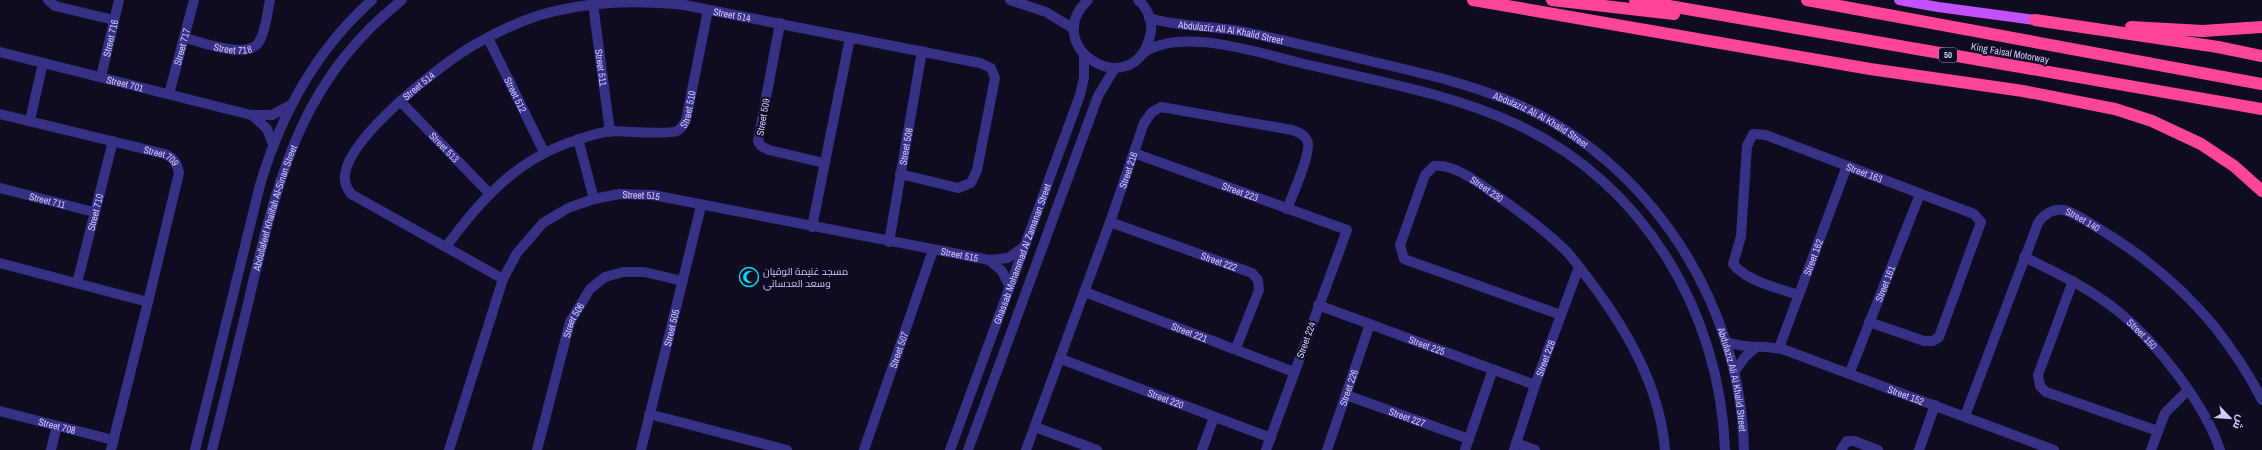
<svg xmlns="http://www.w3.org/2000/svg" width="2262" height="450" font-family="'Archivo Narrow',Cairo,sans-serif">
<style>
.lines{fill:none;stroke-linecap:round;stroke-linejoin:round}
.minor{stroke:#363184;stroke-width:10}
.major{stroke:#c251ff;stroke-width:10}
.highway{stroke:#ff459a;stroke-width:12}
.labels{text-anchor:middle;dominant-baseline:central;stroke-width:4;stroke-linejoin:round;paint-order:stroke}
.shield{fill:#0f0b20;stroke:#9791bc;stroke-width:1}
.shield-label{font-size:9px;font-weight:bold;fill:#d1caff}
.street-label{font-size:10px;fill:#d1caff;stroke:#0f0b20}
.poi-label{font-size:10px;fill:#d1caff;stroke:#0f0b20;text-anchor:start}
</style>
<rect width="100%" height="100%" fill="#0f0b20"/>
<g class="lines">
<g class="minor">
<polyline points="48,0 55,6 114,20"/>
<polyline points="1010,0 1046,12 1074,29"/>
<path d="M1088,0C1038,47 1133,105 1150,36C1154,24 1148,8 1138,0"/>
<path id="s1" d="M593,4L610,132"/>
<path id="s2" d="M1149,18C1182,28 1217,25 1250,33C1291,42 1333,52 1374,62C1422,73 1470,84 1515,103C1650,162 1741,303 1744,450"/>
<polyline points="780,23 758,141 761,146 769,150 824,163"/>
<path id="s3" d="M185,38C201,42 248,60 259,42C266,31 267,13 270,0"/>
<path id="s4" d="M488,38L544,152"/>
<path id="s5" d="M0,52L251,115H272L289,106"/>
<path d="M1142,54C1178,26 1256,52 1297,62C1370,80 1447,92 1516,124C1644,183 1720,312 1725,450"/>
<path id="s6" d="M101,77L119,0"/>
<path id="s7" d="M169,94L194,0"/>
<path id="s8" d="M400,101L489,193"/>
<path id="s9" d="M0,114L165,154C174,158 177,163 179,173L148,302L0,263"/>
<polyline points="253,116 267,129 273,144"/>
<polyline points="30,120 43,63"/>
<polyline points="578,139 594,199"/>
<path id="s10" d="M1134,153L1347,230L1266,450"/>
<path id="s11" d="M0,188L94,212"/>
<path id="s12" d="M1110,222L1252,273L1258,280L1259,290L1236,348"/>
<polyline points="812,227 850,38"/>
<path id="s13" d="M889,242L922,51"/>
<path id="s14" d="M446,247C480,200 519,157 577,140C588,136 602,132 613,131C626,131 668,135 677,131C681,129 684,124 686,120L708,10"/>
<path id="s15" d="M2024,257C2057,273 2091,289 2119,312C2156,342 2205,404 2220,450"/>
<polyline points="989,260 1002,271 1010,287"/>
<path id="s16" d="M503,279L351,194C346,187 344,182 345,174C350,136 441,64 474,45C493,34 516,23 537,16C586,1 634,0 684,5L980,63L991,68L995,78L977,170L971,183L958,188L900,174"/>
<polyline points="2073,281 2038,375 2040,386 2046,392 2158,431"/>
<path id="s17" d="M77,283L113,141"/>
<path id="s18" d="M1085,292L1294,372"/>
<path id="s19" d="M1799,295C1778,288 1748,282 1733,264L1741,236L1747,146L1753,134L1766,135L1974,214L1981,222L1939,337L1933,341H1924L1869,322"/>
<path id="s20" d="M1318,305L1535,385"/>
<path id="s21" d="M1561,315L1404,259L1400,245L1425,175L1434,166C1455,164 1479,183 1496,195C1519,211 1542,228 1563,248C1573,257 1581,270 1590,281C1627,330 1660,387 1665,450"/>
<path id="s22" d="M1725,341C1745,350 1765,344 1785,350L2054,450"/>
<path id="s23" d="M1779,348L1847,166"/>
<path id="s24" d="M1061,359L1271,438"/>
<polyline points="1734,372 1745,357 1755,348"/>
<path id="s25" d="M1850,372L1920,194"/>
<path id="s26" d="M1346,395L1469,439"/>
<path id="s27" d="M0,411L113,440"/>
<polyline points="649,414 787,450"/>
<path id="s28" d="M1965,416L2038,223C2044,214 2053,209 2063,210C2074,212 2084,220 2093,225C2139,252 2180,285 2214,326C2232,349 2249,374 2262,400"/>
<polyline points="1035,427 1097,450"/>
<polyline points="1516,443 1535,450"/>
<polyline points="51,450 57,426"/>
<polyline points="111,450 148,302"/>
<path d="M195,450L260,185C281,114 316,50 372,0"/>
<path id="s29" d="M212,450C226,394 240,338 253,282C281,168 305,76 402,0"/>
<path id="s30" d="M449,450L503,279L517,253L543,223L568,208L594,199L619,194L653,195L989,260L1008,258L1025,246"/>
<path id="s31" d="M537,450L570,322L590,289L605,277L623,272H644L683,281"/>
<path id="s32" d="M641,450L701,206"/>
<path id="s33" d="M864,450L933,250"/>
<path id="s34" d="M950,450L1080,95L1084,78V56"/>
<polyline points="968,450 1098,96 1115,68"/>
<path id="s35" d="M1026,450L1110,222L1144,123L1152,112L1161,107L1292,130C1298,132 1304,134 1307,140C1313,150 1292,196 1287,209"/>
<polyline points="1202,450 1214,417"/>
<path id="s36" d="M1327,450L1370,324"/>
<polyline points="1465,450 1493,369"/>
<path id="s37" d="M1514,450L1535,385L1579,267"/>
<polyline points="1841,450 1847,441 1854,441 1878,450"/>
<polyline points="1919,450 1935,405"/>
<polyline points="2151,450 2165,413 2188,390"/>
</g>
<polyline class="major" points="1899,0 1938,7 2035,20"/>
<g class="highway">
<polyline points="1473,0 1870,69 2023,91 2115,109 2152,121 2201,144 2234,166 2262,191"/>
<polyline points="1552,0 1674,14"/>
<polyline points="1635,0 2262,109"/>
<polyline points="1807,0 2262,84"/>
<polyline points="2035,20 2218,47 2262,56"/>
<polyline points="2131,27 2203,31 2262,27"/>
</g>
</g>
<defs>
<symbol id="mosque-ring" viewBox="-11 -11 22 22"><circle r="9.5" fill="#0f0b20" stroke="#00d7f5" stroke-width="1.5"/><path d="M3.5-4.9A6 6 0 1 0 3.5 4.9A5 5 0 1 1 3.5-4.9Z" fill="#00d7f5"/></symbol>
</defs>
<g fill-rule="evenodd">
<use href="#mosque-ring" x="738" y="266" width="22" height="22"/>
</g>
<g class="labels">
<rect class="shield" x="1939" y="48" width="18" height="14" rx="3"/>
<g class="shield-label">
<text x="1948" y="55">50</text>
</g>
<g class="street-label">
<text stroke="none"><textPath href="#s16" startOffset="648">Street 514</textPath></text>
<text stroke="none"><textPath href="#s2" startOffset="83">Abdulaziz Ali Al Khalid Street</textPath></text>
<text stroke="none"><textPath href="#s6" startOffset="40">Street 716</textPath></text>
<text stroke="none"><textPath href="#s3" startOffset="49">Street 718</textPath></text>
<text stroke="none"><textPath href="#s7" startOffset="49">Street 717</textPath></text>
<text transform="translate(2010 53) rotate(10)">King Faisal Motorway</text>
<text stroke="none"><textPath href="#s1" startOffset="64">Street 511</textPath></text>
<text stroke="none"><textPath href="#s5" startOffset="129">Street 701</textPath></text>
<text stroke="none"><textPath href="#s16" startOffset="312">Street 514</textPath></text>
<text stroke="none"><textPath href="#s4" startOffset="63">Street 512</textPath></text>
<text stroke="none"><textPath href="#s14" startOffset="299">Street 510</textPath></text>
<text transform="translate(763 117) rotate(-80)">Street 509</text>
<text stroke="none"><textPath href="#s2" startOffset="407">Abdulaziz Ali Al Khalid Street</textPath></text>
<text stroke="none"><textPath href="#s13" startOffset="97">Street 508</textPath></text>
<text stroke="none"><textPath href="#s8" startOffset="64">Street 513</textPath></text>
<text stroke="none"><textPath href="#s9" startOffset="167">Street 709</textPath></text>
<text stroke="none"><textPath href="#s35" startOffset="298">Street 216</textPath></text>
<text stroke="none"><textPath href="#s19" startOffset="325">Street 163</textPath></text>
<text stroke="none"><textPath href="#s21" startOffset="327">Street 230</textPath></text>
<text stroke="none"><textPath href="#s10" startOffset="113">Street 223</textPath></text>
<text stroke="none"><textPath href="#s30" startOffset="353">Street 515</textPath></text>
<text stroke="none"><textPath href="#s11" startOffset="49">Street 711</textPath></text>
<text stroke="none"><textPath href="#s29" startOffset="250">Abdullafeef Khalifah Al-Sinan Street</textPath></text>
<text stroke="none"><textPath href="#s17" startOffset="73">Street 710</textPath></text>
<text stroke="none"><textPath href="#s28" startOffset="258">Street 140</textPath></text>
<text stroke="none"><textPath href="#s34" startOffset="209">Ghassab Mohammad Al Zamanan Street</textPath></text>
<text stroke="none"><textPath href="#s30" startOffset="677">Street 515</textPath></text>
<text stroke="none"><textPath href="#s23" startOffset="97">Street 162</textPath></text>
<text stroke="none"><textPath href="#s12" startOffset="116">Street 222</textPath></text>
<text stroke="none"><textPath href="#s25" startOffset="95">Street 161</textPath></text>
<text stroke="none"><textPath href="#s31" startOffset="135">Street 506</textPath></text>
<text stroke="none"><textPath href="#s32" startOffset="126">Street 505</textPath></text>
<text stroke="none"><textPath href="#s18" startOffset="112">Street 221</textPath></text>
<text stroke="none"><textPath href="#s15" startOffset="142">Street 150</textPath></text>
<text transform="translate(1306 340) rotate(-70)">Street 224</text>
<text stroke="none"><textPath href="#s20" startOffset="116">Street 225</textPath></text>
<text stroke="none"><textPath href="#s33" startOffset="106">Street 507</textPath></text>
<text stroke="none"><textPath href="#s37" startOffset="97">Street 228</textPath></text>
<text stroke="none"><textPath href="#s2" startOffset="743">Abdulaziz Ali Al Khalid Street</textPath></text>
<text stroke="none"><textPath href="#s36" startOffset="66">Street 226</textPath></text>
<text stroke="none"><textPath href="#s22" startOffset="190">Street 152</textPath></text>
<text stroke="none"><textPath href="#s24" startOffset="112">Street 220</textPath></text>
<text stroke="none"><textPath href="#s26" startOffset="65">Street 227</textPath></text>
<text stroke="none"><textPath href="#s27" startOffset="59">Street 708</textPath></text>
</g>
<g class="poi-label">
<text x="763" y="271">مسجد غنيمة الوقيان<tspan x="763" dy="12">وسعد العدساني</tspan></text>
</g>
</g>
<g transform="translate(2230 418) rotate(115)" stroke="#0f0b20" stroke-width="3" paint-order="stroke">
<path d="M0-3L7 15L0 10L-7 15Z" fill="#d1caff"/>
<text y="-6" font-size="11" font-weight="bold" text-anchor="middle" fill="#d1caff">ش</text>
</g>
</svg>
